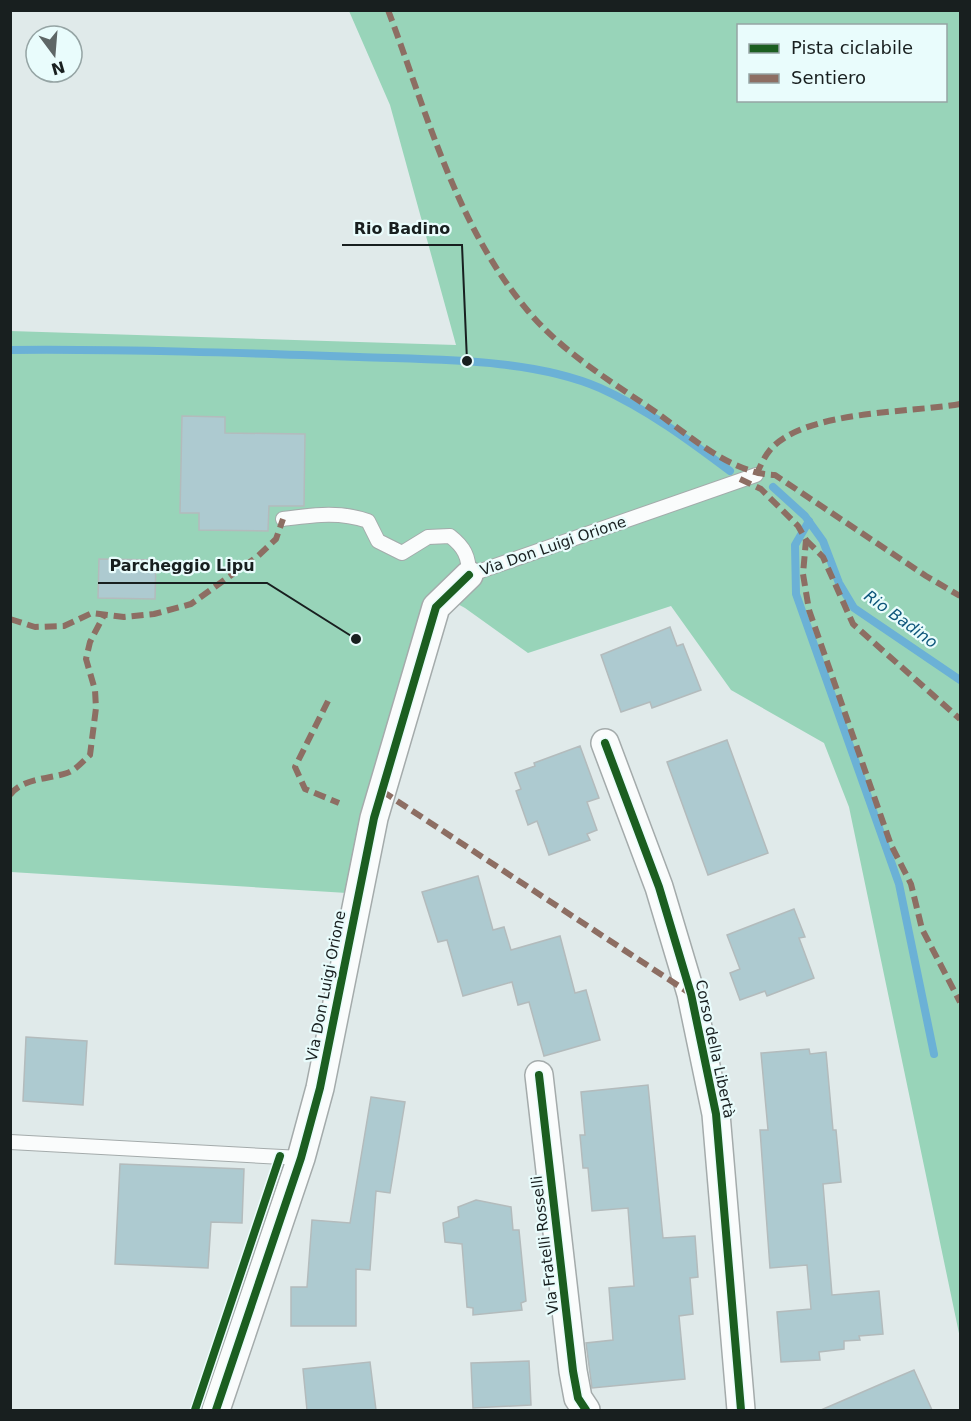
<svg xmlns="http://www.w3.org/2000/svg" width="971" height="1421" font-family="'DejaVu Sans',sans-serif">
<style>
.forest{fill:#98d4b9;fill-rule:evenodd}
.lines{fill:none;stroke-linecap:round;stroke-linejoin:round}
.stream{stroke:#6bb1d6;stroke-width:8}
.building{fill:#adcad0;stroke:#b3bbbc;stroke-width:1.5}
.lane-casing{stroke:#a4abab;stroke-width:16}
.street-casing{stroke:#a4abab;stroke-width:30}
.lane{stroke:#fafcfc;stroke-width:14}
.street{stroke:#fafcfc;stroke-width:27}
.quiet{stroke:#8d6e63;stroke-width:6;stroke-dasharray:12 6;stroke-linecap:butt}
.cycleway-casing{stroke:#e9fcfc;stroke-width:11}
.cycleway{stroke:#1b5e20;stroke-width:8}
.labels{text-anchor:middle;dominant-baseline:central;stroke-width:4.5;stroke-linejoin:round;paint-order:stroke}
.street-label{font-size:15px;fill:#181f1f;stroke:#e9fcfc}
.water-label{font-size:16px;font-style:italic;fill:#0e567b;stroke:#e9fcfc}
.leader{fill:none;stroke:#181f1f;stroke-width:2}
.callout-dot{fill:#181f1f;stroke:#e9fcfc;stroke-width:2}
.callout-label{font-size:16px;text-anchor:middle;font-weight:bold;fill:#181f1f;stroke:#e9fcfc;stroke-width:4.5;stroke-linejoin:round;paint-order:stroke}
</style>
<rect width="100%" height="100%" fill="#e0eaea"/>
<path class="forest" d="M349,11H960V1338L849,807L824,743L731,690L671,606L528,653L465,608L441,595L347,893L11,872L10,331L456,345L390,105ZM738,26H946V100H738Z"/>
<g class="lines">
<g class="stream">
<path d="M10,350C127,349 243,353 359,357C434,360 531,358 600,388C647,409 690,441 730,471"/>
<polyline points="773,487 805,516 823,541 839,583 854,608 960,680"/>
<polyline points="809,521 795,545 796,594 899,884 934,1054"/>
</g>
</g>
<g class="building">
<polygon points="182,416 225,417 225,433 305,434 304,506 269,506 268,531 199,530 199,513 180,513"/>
<polygon points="99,559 156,560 155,599 98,598"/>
<polygon points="670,627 677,646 683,644 701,690 652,708 650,702 621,712 601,655"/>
<polygon points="727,740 768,853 708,875 667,762"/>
<polygon points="580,746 599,798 587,802 597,830 587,834 590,840 549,855 537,821 528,825 516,791 521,789 515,773 535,766 534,763"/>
<polygon points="478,876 493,930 504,927 511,950 560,936 575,993 586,990 600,1040 544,1056 529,1002 518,1005 512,982 463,996 447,940 438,942 422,892"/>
<polygon points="794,909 805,937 799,938 814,978 767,996 765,991 740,1000 730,973 740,969 727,935"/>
<polygon points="26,1037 87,1041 83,1105 23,1101"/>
<polygon points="809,1049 810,1054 826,1052 833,1130 836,1130 841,1182 823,1184 832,1295 879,1291 883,1334 859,1336 860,1340 844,1341 844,1349 819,1352 820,1360 781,1362 777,1312 811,1309 807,1265 770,1268 760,1130 768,1130 761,1053"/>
<polygon points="648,1085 663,1238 695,1236 698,1277 690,1278 693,1314 679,1316 685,1379 592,1388 586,1343 613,1340 609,1288 634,1286 628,1208 592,1211 588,1168 583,1168 580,1135 585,1135 581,1092"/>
<polygon points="371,1097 405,1102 390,1193 376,1191 370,1270 356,1269 356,1326 291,1326 291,1287 307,1287 312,1220 350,1223"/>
<polygon points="120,1164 244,1169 242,1223 211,1222 208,1268 115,1264"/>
<polygon points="476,1200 511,1207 513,1230 519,1230 526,1301 521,1303 522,1310 473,1315 473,1308 467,1307 462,1244 445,1242 443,1223 459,1217 458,1207"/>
<polygon points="529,1361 531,1405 473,1408 471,1363"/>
<polygon points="370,1362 376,1410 307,1410 303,1369"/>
<polygon points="914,1370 932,1410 821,1410 881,1384"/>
</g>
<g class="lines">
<defs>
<g id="lane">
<path d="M283,519C314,515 339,511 368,521L378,541L402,553L428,537L450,536C464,547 469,556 469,575L756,475"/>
<polyline points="10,1142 301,1158"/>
</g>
<g id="street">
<polyline points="605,743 659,887 691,994 716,1114 741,1410"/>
<polyline points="539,1075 573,1371 578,1398 586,1410"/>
<polyline points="216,1410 301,1158 320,1088 374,818 436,607 469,575"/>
</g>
</defs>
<use href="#lane" class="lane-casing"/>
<use href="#street" class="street-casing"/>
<use href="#lane" class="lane"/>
<use href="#street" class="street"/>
<g class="quiet">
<path d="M388,10C427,113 456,226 528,311C564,354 614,383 660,415C693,439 734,474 775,475L926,576L960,596"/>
<path d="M756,475C760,467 764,457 770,450C804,410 910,413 960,404"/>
<polyline points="740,479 761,489 798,526 806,540 803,574 809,610 891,845 911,884 922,929 960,1002"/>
<polyline points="806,540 823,557 853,624 960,719"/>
<polyline points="10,619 35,627 64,626 92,613 124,617 154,614 191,604 258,556 276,539 283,519"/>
<polyline points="328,701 295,767 305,789 339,803"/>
<polyline points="382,791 691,994"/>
<path d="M10,795C22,778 50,779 67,773C76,770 83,761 90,755L96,708L95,690L86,659L90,642L104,615"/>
</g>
<defs>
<g id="cycleway">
<polyline points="605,743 659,887 691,994 716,1114 741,1410"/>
<polyline points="539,1075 573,1371 578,1398 586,1410"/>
<polyline points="195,1410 280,1156"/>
<polyline points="216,1410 301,1158 320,1088 374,818 436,607 469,575"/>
</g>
</defs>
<use href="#cycleway" class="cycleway-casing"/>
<use href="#cycleway" class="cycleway"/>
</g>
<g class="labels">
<g class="street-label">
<text transform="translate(553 546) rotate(-19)">Via Don Luigi Orione</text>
<text transform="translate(326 986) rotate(-79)">Via Don Luigi Orione</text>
<text transform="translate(715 1049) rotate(78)">Corso della Libertà</text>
<text transform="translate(545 1245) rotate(-97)">Via Fratelli Rosselli</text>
</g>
<g class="water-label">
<text transform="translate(901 619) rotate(36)">Rio Badino</text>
</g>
</g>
<path class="leader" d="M467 361L462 245H342M356 639L267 583H98"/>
<g class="callout-dot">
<circle cx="467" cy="361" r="6"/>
<circle cx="356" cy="639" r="6"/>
</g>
<g class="callout-label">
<text x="402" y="234">Rio Badino</text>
<text x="182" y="571">Parcheggio Lipu</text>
</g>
<rect width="971" height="1421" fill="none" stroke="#181f1f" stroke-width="24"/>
<rect x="737" y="24" width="210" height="78" fill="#e9fcfc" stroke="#95a4a4" stroke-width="1.5"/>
<rect x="749" y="44" width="30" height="9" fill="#1b5e20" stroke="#95a4a4" stroke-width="1.5"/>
<text x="791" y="54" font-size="18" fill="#181f1f">Pista ciclabile</text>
<rect x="749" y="74" width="30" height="9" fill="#8d6e63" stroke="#95a4a4" stroke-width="1.5"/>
<text x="791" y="84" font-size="18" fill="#181f1f">Sentiero</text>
<g transform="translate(54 54) rotate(164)"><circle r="28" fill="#e9fcfc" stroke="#95a4a4" stroke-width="1.5"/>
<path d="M0-4.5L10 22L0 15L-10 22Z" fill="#5e6666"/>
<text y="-9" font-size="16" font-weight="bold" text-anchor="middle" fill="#181f1f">N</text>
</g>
</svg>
